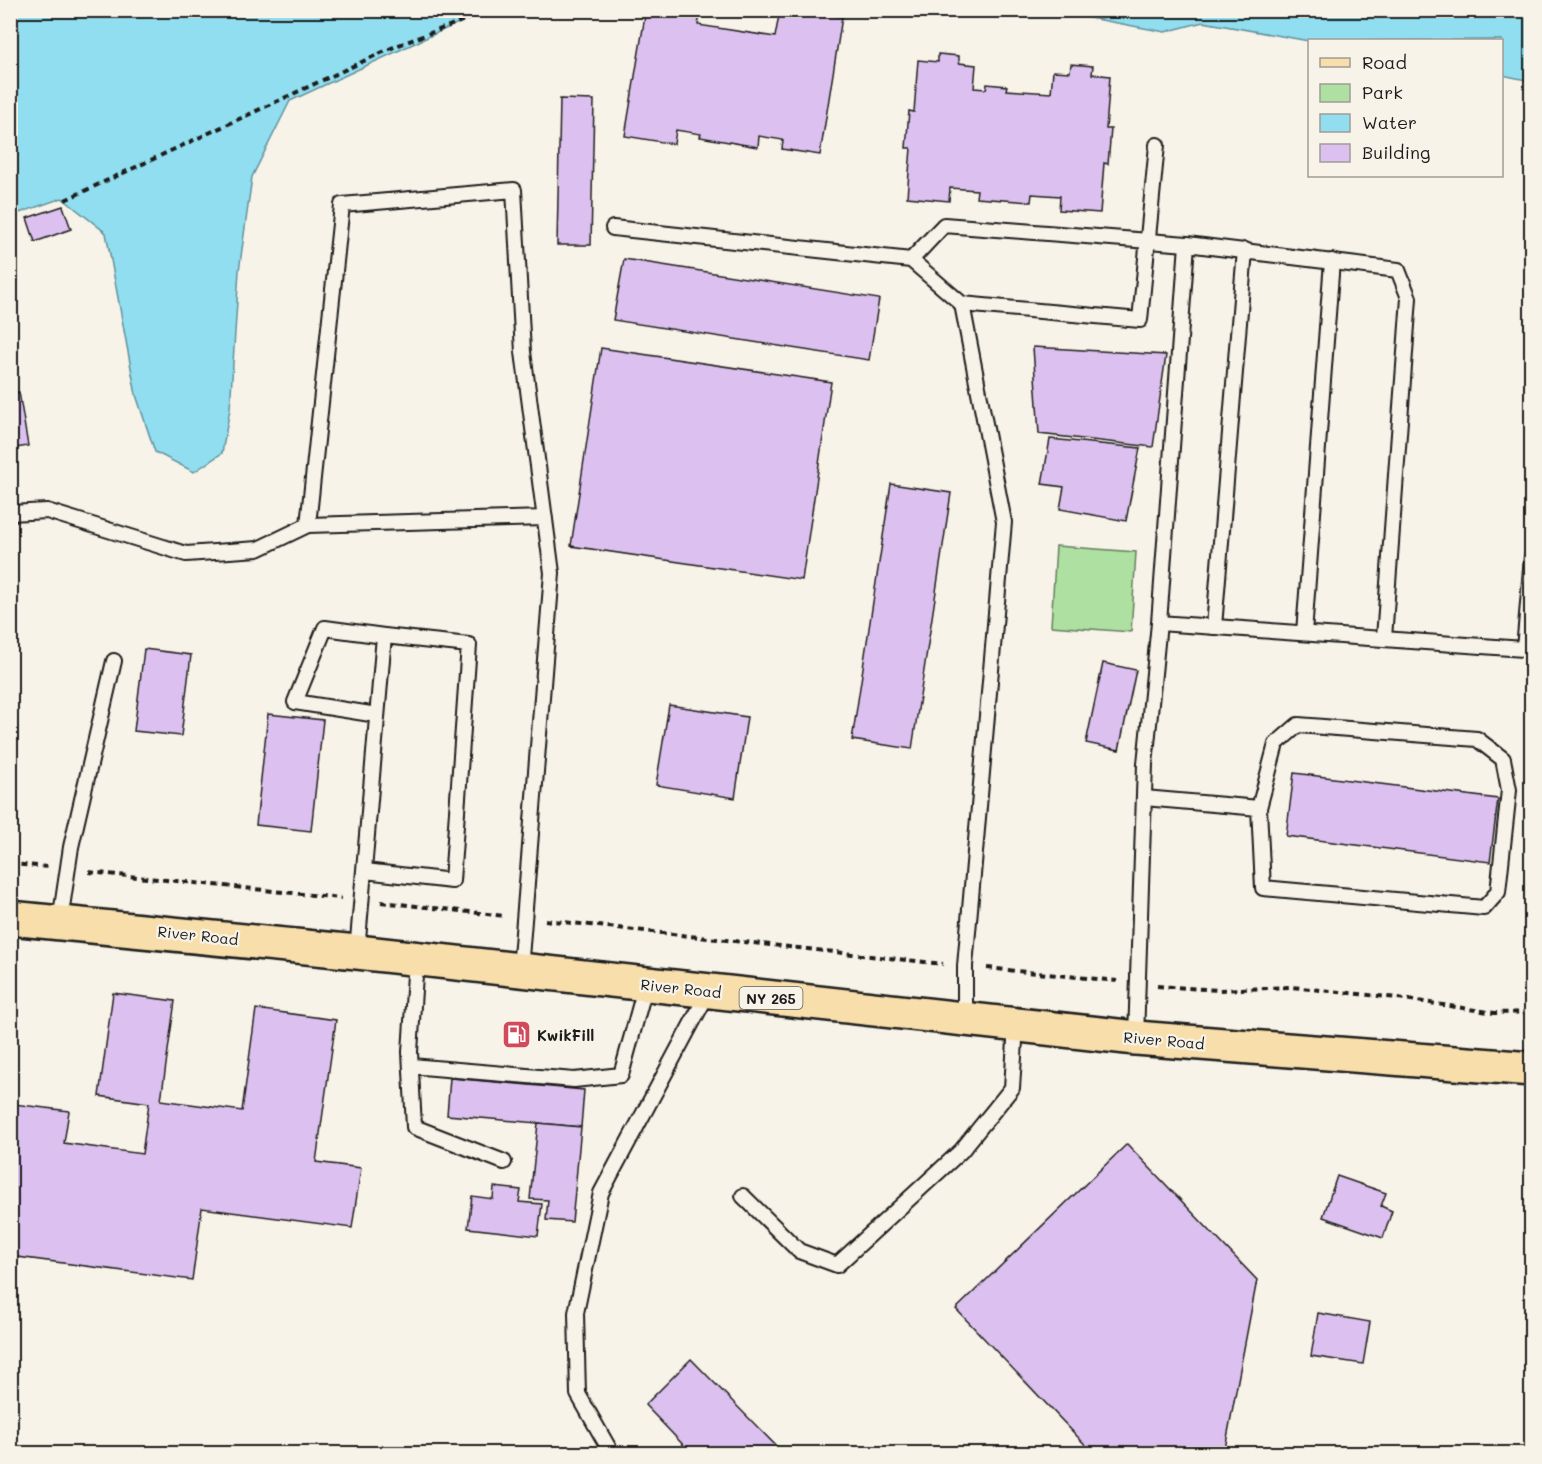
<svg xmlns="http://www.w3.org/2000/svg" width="1542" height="1464" font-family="Mali,sans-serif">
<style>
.green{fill:#aee0a1;stroke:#657e5e;stroke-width:1.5}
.water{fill:#90deef;stroke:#62909b;stroke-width:1.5}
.building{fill:#dcc1f0;stroke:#1c1c1c;stroke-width:1.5}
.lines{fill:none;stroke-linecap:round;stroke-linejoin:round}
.service-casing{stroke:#1c1c1c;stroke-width:18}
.primary-casing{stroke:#1c1c1c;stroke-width:38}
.path{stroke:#1c1c1c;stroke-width:4;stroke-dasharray:6 4.5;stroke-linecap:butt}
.service{stroke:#f7f3e8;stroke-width:14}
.primary{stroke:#f8deab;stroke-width:33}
.labels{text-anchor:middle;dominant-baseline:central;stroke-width:4.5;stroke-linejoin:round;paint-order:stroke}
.shield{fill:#f7f3e8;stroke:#5e5c59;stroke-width:1.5}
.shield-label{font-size:14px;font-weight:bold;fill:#1c1c1c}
.street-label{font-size:15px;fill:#1c1c1c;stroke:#f7f3e8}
.poi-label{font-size:15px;font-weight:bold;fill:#1c1c1c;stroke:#f7f3e8;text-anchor:start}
</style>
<rect width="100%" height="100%" fill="#f7f3e8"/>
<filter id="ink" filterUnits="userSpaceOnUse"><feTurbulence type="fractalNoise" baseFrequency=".0167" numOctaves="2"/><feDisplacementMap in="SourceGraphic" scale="12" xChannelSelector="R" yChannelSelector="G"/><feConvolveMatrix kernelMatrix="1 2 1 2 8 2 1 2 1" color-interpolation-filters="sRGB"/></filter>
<g filter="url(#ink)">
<polygon class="green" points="1056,546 1136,552 1131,632 1051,626"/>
<g class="water">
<polygon points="10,11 484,11 290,101 252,177 239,271 230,409 222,453 194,472 155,452 136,395 106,233 62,198 11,216"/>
<polygon points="1053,11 1531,11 1531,81 1502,75 1502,40 1309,41 1203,22 1165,32"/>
</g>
<g class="building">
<polygon points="646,10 701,10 698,25 775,37 780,10 804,10 842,17 820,155 782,149 783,140 759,136 758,147 700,137 701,134 676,130 674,144 625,136"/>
<polygon points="938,54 959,56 959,63 976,65 974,88 986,89 987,84 1007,86 1006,90 1051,93 1053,71 1070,72 1071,64 1093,66 1092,74 1110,76 1106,129 1111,129 1108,164 1104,163 1100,213 1059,210 1060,196 1032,194 1031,202 976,198 977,190 950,188 949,201 907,197 911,148 906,148 909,111 914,112 918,60 938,62"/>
<polygon points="560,99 594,100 591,245 557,245"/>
<polygon points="63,206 71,229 35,242 27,218"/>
<polygon points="624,259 879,299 869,360 613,320"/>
<polygon points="1033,347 1166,355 1153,447 1039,434"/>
<polygon points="601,348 831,382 802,580 571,546"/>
<polygon points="19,392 28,446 10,449 10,393"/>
<polygon points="1050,439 1140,448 1126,521 1060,509 1064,487 1042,484"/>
<polygon points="891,484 951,493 912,749 852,740"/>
<polygon points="144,649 191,655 181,736 134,731"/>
<polygon points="1103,663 1136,670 1119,750 1086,743"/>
<polygon points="669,705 747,717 735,798 656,785"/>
<polygon points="268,714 323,720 311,831 256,825"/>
<polygon points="1294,773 1498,799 1490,862 1286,836"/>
<polygon points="113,993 175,1001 161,1100 242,1111 256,1009 336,1020 316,1162 361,1168 352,1228 202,1208 192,1280 10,1256 10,1131 14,1104 69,1111 64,1143 142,1154 149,1103 99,1096"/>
<polygon points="450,1078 584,1090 581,1127 447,1115"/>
<polygon points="538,1123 581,1127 572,1222 546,1220 548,1200 530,1199"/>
<polygon points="1127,1144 1257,1280 1224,1454 1094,1454 956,1309"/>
<polygon points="1337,1176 1386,1193 1381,1206 1392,1211 1383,1238 1323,1217"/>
<polygon points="494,1187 521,1190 519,1202 542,1204 538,1236 468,1228 472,1196 493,1199"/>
<polygon points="1318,1313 1370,1322 1363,1364 1311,1356"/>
<polygon points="691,1359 784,1454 692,1454 645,1405"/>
</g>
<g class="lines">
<defs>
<g id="service">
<polyline points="613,228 911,260 962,304 1140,320 1157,145"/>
<polyline points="911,260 944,225 1187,244 1398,270 1409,298 1384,638"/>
<polyline points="962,304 1004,522 965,966 965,1019"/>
<polyline points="10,513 47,511 186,554 258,549 308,525"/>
<polyline points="1159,623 1524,649 1532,557"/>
<polyline points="1214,627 1245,250"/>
<polyline points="1304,633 1332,261"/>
<polyline points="1144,798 1259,808 1276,744 1298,725 1477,739 1503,759 1509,790 1498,892 1484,908 1263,888 1259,808"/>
<polyline points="365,871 452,881 469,645 384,636"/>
<polyline points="60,921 71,847 114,661"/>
<polyline points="357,952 384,636 325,628 295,702 377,715"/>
<polyline points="416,959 410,1052 414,1127 504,1162"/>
<polyline points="520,970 552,573 523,352 514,190 342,205 308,525 545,518"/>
<polyline points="1136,1038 1145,764 1159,623 1187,244"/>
<polyline points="411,1066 574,1080 621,1075 646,984"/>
<polyline points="743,1196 799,1251 837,1265 961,1151 1012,1088 1016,1025"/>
<polyline points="612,1454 578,1394 576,1313 601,1193 709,991"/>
</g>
<polyline id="primary" points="10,918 357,952 1136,1038 1532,1069"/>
</defs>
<use href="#service" class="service-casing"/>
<use href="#primary" class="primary-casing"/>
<g class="path">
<polyline points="65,200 396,46 491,10"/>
<polyline points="10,864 49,867"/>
<polyline points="89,872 341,898"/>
<polyline points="381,902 505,916"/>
<polyline points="545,920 943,964"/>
<polyline points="987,968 1117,981"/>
<polyline points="1157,986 1219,990 1291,987 1398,998 1495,1013 1532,1012"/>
</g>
<use href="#service" class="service"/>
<use href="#primary" class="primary"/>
</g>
</g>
<defs>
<symbol id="fuel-square" viewBox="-11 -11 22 22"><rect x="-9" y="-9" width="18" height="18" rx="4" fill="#d1495b" stroke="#f7f3e8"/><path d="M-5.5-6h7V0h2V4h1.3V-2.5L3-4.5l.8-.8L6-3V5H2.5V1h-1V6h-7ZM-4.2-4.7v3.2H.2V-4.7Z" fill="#fff"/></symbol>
</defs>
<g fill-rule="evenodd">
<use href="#fuel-square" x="500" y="1018" width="33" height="33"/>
</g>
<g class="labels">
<rect class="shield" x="739.5" y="987" width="63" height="22" rx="4.5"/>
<g class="shield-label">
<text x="771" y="998">NY 265</text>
</g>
<g class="street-label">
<text transform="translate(198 935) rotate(6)">River Road</text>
<text transform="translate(681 988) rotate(6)">River Road</text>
<text transform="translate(1164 1040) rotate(5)">River Road</text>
</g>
<g class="poi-label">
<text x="537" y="1035">KwikFill</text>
</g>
</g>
<rect width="1542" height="1464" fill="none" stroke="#f7f3e8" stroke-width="36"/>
<rect x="18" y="18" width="1506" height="1428" fill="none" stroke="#1c1c1c" stroke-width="2" filter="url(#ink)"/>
<rect x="1308" y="39" width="195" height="138" fill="#f7f3e8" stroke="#9f9d96" stroke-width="1.5"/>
<rect x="1320" y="58" width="30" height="9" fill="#f8deab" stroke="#9f9d96" stroke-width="1.5"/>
<text x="1362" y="69" font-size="18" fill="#1c1c1c">Road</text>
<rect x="1320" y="84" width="30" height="18" fill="#aee0a1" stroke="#9f9d96" stroke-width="1.5"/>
<text x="1362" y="99" font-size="18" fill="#1c1c1c">Park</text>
<rect x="1320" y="114" width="30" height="18" fill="#90deef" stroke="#9f9d96" stroke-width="1.5"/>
<text x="1362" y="129" font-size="18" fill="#1c1c1c">Water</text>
<rect x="1320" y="144" width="30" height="18" fill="#dcc1f0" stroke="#9f9d96" stroke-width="1.5"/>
<text x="1362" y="159" font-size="18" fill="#1c1c1c">Building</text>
</svg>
